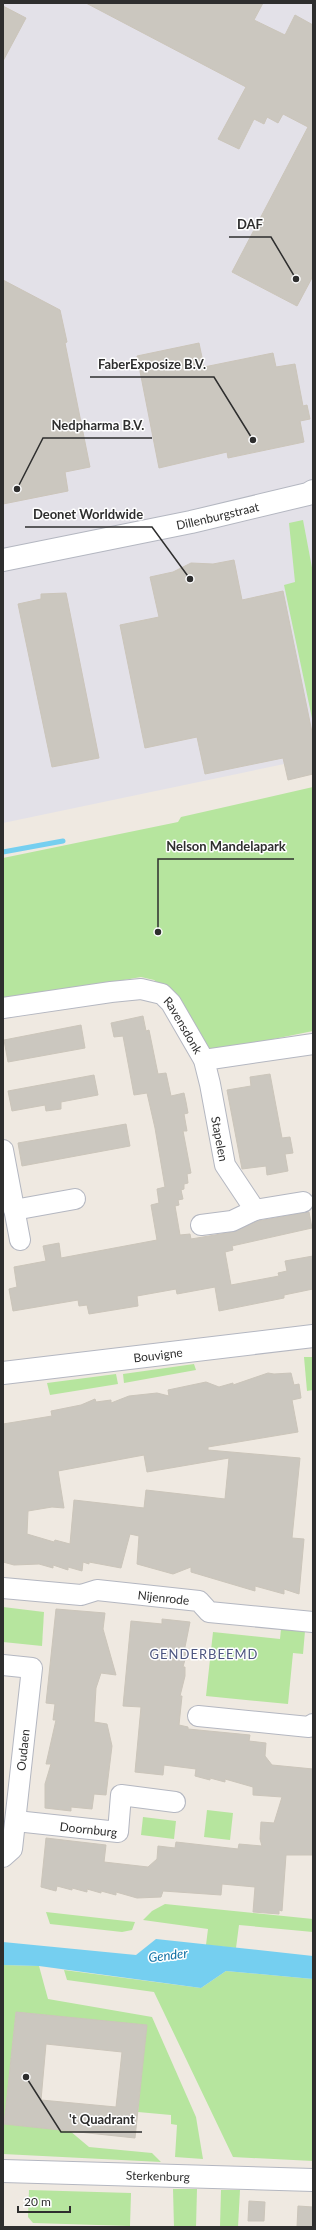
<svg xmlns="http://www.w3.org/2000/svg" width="316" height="2230" font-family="Lato,sans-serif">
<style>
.industrial{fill:#e3e1e8}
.green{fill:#b6e59e}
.water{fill:#75cff0}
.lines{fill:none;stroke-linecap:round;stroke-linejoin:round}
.stream{stroke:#75cff0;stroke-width:5}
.building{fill:#cbc7bf;stroke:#cbc5ba;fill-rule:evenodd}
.street-casing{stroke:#b4b7c1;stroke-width:22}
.secondary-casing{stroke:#b4b7c1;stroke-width:24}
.street{stroke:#fff;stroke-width:20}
.secondary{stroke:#fff;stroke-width:22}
.labels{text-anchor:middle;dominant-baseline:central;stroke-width:3;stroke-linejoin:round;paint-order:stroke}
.street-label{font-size:12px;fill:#2e2e2e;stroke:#fff}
.neighbourhood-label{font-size:13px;letter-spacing:1px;fill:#4d5680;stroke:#fff}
.water-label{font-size:13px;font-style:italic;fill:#0d6fa3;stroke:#fff}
.leader{fill:none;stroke:#2e2e2e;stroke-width:1.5}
.callout-dot{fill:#2e2e2e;stroke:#fff;stroke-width:1.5}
.callout-label{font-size:13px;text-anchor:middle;font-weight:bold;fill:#2e2e2e;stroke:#fff;stroke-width:3;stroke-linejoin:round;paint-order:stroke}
</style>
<rect width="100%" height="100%" fill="#efe9e1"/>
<polygon class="industrial" points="3,3 313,3 313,758 3,823"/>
<g class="green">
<polygon points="303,520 313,573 313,723 284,585 295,582 289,523"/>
<polygon points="313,787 313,1031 224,1049 211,1049 199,1043 172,994 154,980 141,977 3,1001 3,858 178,822 181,817"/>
<polygon points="304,1357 313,1357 313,1390 307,1391"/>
<polygon points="194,1364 196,1370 124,1383 123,1374"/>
<polygon points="116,1374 118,1384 50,1395 47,1383"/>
<polygon points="3,1607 44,1612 42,1646 3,1642"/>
<polygon points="281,1629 305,1631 303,1654 293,1653 288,1704 206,1696 213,1632 280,1639"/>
<polygon points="207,1810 233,1813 230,1840 204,1837"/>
<polygon points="143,1817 176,1821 174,1839 141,1835"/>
<polygon points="165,1904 313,1919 313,1932 239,1925 236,1948 206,1945 208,1929 143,1920 152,1911"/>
<polygon points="46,1912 135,1922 132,1930 122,1932 50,1924"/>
<polygon points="3,1965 39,1966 48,1999 152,2017 196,2117 203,2159 175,2157 177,2125 171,2124 171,2115 138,2112 146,2025 16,2012 4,2124 70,2131 89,2147 152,2153 161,2162 3,2154"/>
<polygon points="64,1970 201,1988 226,1971 313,1979 313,2161 233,2157 154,1992 67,1980"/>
<polygon points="173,2189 197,2189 196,2227 174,2227"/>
<polygon points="29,2190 131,2193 130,2226 33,2223 28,2217"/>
<polygon points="221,2190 240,2190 238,2227 220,2227"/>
</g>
<polygon class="water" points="156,1939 313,1956 313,1979 226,1971 201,1988 39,1966 3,1965 3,1942 136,1955"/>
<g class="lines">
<polyline class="stream" points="3,852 63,841"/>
</g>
<g class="building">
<polygon points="86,3 263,3 254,20 285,35 295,15 313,25 313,276 297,306 232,272 308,127 283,114 278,123 267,117 264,124 254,119 239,149 218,139 246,87"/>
<polygon points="3,6 26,18 3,61"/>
<polygon points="3,280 60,310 67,342 65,343 90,467 65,472 68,491 3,504"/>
<polygon points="199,343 204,367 273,353 276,367 295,364 303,406 307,405 310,419 300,421 304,442 228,458 227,452 159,468 137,356"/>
<polygon points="234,560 242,600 283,591 313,737 313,774 288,780 283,758 205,774 197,737 145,748 120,625 159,617 150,577 173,572 191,563 213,564"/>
<polygon points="66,593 99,758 52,767 18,604 41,599 41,594"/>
<polygon points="143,1016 146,1031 149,1030 158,1074 166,1073 171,1096 184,1093 186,1102 188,1113 184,1114 187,1131 183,1131 191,1173 187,1174 188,1183 184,1184 184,1189 181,1190 183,1199 178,1200 179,1205 175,1206 180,1235 190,1234 191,1239 233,1232 258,1221 309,1212 312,1228 232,1246 233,1250 225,1252 231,1285 279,1276 278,1273 287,1271 285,1261 313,1256 313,1289 284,1295 284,1298 219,1311 215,1287 177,1294 176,1289 137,1296 138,1306 89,1314 87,1305 79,1306 78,1300 13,1311 9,1289 17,1287 14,1267 46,1261 43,1246 59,1243 61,1258 157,1240 151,1205 159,1203 157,1189 165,1187 155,1128 147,1093 134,1095 123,1036 114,1037 111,1023"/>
<polygon points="81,1025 85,1048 8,1062 4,1040"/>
<polygon points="270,1074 282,1138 290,1137 293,1153 285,1154 288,1171 267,1175 266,1166 242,1169 227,1090 251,1086 250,1077"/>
<polygon points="94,1075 98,1095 61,1102 61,1109 46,1111 45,1105 12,1111 8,1091"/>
<polygon points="126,1124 130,1146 22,1166 18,1143"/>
<path d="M268,1373L274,1374L291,1373L294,1385L299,1384L301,1398L292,1400L298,1432L208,1447V1450L300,1458L292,1538L304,1539L299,1594L284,1589V1594L255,1586V1591L191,1572V1567L173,1574L137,1564L139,1536L130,1534L121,1568L89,1562V1564L83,1562L82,1571L68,1567V1570L53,1565V1568L39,1564L14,1565L3,1562V1424L52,1416L51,1411L81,1405L95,1399L96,1402L111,1400V1403L129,1396L157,1393L169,1396L168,1390L206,1382L219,1387L233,1383V1385ZM144,1455L147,1472L229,1458L225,1499L146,1490L144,1508L74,1500L70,1544L55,1540L54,1542L27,1534L28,1511L52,1507L64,1508L58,1471Z"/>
<polygon points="56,1609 105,1613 103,1629 116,1675 101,1673 96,1688 94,1722 107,1724 112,1746 106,1795 94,1794 92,1809 71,1807 71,1811 45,1808 45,1784 51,1764 46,1764 56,1720 53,1720 55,1704 46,1703"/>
<polygon points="162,1619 190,1622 184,1652 187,1652 183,1667 185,1667 185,1676 180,1696 182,1696 179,1725 188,1727 188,1729 250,1735 249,1741 266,1743 265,1756 272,1765 313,1769 313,1855 286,1855 282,1911 279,1910 279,1914 253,1912 255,1887 222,1884 221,1895 163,1891 161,1897 137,1898 116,1892 116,1895 101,1891 101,1893 87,1889 87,1892 72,1888 72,1890 57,1886 56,1891 41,1887 46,1838 106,1845 104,1862 148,1867 157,1859 158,1846 175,1848 176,1842 238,1849 239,1844 262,1846 260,1839 261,1822 274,1823 282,1797 253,1795 253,1787 225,1779 225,1782 210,1778 210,1780 195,1776 196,1769 164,1765 163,1775 135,1772 141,1707 123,1706 131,1621 162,1624"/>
<path d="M16,2012L147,2025L135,2138L4,2124ZM46,2044L122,2052L116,2107L41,2100Z"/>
<polygon points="249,2201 265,2202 264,2221 248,2221"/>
<polygon points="298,2206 313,2207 313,2227 297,2227"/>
</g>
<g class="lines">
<defs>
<g id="street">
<path id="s1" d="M3,1008L111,992L141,989L162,994L171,1003L204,1060L210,1084L225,1165L255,1210L303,1202"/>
<polyline points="204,1060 313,1044"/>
<polyline points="3,1150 20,1240"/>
<polyline points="14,1210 75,1199"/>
<polyline points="201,1225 232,1221 255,1210"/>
<path id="s2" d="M3,1588L81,1595L97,1590L199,1601L209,1612L313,1622"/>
<polyline points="3,1665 32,1668 12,1849 3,1857"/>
<polyline points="198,1716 309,1727 313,1724"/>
<path id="s3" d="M16,1821L118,1832L121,1795L175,1802"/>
</g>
<g id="secondary">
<path id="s4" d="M3,560L191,522L308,494L313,491"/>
<path id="s5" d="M3,1373L313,1336"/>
<path id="s6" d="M3,2171L313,2180"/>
</g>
</defs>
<use href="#street" class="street-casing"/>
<use href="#secondary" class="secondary-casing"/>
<use href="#street" class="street"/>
<use href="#secondary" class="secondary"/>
</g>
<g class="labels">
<g class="street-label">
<text stroke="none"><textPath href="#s4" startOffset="219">Dillenburgstraat</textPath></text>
<text stroke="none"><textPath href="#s1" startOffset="199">Ravensdonk</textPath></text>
<text stroke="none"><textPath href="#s1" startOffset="320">Stapelen</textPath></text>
<text stroke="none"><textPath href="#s5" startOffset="156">Bouvigne</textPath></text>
<text stroke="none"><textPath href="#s2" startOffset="162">Nijenrode</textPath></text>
<text transform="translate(23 1750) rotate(-84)">Oudaen</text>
<text stroke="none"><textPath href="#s3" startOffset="73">Doornburg</textPath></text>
<text stroke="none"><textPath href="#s6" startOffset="155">Sterkenburg</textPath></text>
</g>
<g class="neighbourhood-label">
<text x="204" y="1654">GENDERBEEMD</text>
</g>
<g class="water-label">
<text transform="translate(168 1955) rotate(-7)">Gender</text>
</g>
</g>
<path class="leader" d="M296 279L271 237H229M253 440L214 377H90M17 489L43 438H152M190 579L152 527H25M158 932L158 859H294M26 2077L61 2132H142"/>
<g class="callout-dot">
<circle cx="296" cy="279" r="4"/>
<circle cx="253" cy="440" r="4"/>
<circle cx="17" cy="489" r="4"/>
<circle cx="190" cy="579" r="4"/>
<circle cx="158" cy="932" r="4"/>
<circle cx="26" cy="2077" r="4"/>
</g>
<g class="callout-label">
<text x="250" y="229">DAF</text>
<text x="152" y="369">FaberExposize B.V.</text>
<text x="98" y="430">Nedpharma B.V.</text>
<text x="88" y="519">Deonet Worldwide</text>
<text x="226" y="851">Nelson Mandelapark</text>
<text x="102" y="2124">'t Quadrant</text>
</g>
<rect width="316" height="2230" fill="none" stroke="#2e2e2e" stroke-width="8"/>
<path d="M18 2206v6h52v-6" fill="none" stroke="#2e2e2e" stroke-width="2"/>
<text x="24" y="2206" font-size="12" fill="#2e2e2e" stroke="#ffffff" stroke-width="3" paint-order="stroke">20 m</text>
</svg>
